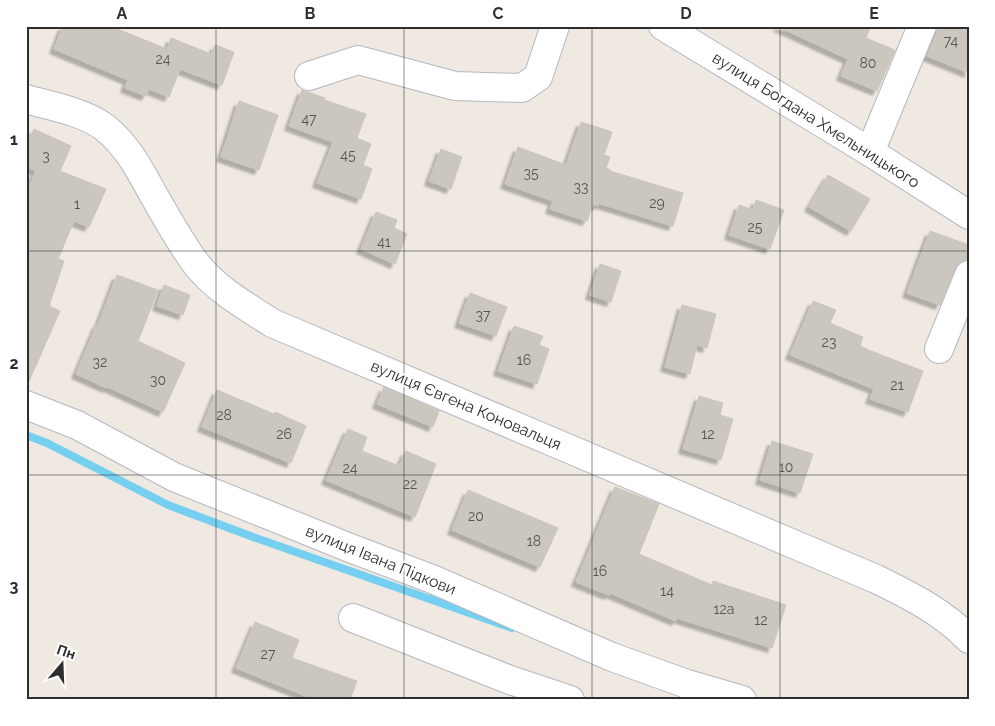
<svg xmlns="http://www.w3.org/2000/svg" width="995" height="726" font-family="Raleway,sans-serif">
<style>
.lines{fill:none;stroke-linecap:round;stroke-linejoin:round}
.stream{stroke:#75cff0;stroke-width:8}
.building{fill:#cbc7bf;stroke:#cbc5ba;filter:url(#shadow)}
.minor-casing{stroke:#b4b7c1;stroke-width:30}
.minor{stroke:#fff;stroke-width:28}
.grid{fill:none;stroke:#2e2e2e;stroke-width:1;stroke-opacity:0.55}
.labels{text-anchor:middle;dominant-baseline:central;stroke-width:4;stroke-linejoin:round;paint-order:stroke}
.number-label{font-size:14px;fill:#555452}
.street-label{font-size:16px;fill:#2e2e2e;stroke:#fff}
.neatline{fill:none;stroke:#2e2e2e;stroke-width:2}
.grid-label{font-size:16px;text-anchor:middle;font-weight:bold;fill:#2e2e2e}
</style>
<defs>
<filter id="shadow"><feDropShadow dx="-4.5" dy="4.5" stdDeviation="1" flood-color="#0004"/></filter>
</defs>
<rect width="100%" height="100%" fill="#efe9e1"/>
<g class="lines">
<polyline class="stream" points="26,435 47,443 168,505 253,537 512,628"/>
</g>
<g class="building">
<polygon points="63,26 110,26 167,49 171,38 211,54 215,45 234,52 222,85 180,69 169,97 149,89 146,96 125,88 128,80 54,49"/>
<polygon points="777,26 871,26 866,38 895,50 877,91 841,76 848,59"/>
<polygon points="940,26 969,26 969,73 927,56"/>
<polygon points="302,90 325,98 324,100 366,114 357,138 371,144 363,165 372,169 361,199 317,183 333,142 289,126"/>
<polygon points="239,101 278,115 259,170 221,157"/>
<polygon points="581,122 612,132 604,155 610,157 606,168 610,170 610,171 683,193 673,226 598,203 598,206 593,204 587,221 550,209 553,201 505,184 518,147 566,165"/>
<polygon points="34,129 71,146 60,171 106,189 89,227 74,221 58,259 64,261 49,306 60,311 26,388 26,193 36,171 26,166 26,146"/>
<polygon points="441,149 462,157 451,189 429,181"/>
<polygon points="828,175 870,199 851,231 809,207"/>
<polygon points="756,200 784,210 770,249 729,235 739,205 753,210"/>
<polygon points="376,212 397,220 394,228 407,234 395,264 361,249"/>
<polygon points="930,231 969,245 969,260 960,262 955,269 940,305 907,293"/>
<polygon points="600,264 621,271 611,302 590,295"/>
<polygon points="117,275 158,290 138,341 185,363 163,412 108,387 107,388 76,374 97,324 98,325"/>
<polygon points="164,285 190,295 183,315 157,306"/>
<polygon points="470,293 507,307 496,336 459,323"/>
<polygon points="813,301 836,310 830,323 863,337 860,346 867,349 866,349 923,371 908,412 870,399 874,389 790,355"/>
<polygon points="682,305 716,314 707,348 697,345 690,374 665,367"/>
<polygon points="514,326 543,336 539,345 549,349 537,384 498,371"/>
<polygon points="384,387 439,411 433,427 377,404"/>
<polygon points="217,390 274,414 275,412 306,426 291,463 202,427"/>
<polygon points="699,396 723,403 720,415 733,419 721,460 683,449"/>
<polygon points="348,429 367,437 362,451 399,466 406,451 436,464 415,517 326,480"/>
<polygon points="772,441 813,454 800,493 760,480"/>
<polygon points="615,487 659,504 639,554 712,585 713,581 786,605 772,648 677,618 676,621 610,593 609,595 576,582"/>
<polygon points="468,490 558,528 540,567 452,530"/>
<polygon points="255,622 299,640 292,658 357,681 350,700 316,700 236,668"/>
</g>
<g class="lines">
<defs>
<g id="minor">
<polyline points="663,26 870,152 969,215"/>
<polyline points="309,76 358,60 455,86 522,88 538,77 555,26"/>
<path d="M26,99C51,106 84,112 104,127C127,145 140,170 153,194C167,218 181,244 197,265C217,290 246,306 272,323L876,579C909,595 943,612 969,639"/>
<polyline points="870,152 922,26"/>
<polyline points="939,349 969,275"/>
<polyline points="26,405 77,425 174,477 350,548 432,579 612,657 687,684 742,700"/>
<polyline points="353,618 510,680 570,700"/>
</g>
</defs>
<use href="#minor" class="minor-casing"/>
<use href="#minor" class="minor"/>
</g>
<path class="grid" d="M216,26V700M404,26V700M592,26V700M780,26V700M26,251H969M26,475H969"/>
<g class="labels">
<g class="number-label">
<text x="951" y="41">74</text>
<text x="163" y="59">24</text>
<text x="868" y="63">80</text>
<text x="309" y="119">47</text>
<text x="348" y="155">45</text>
<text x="46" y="156">3</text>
<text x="531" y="173">35</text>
<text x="581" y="187">33</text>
<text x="657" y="203">29</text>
<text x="77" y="204">1</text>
<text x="755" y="227">25</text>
<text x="384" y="242">41</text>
<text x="483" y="315">37</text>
<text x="829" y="342">23</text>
<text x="524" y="360">16</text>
<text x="100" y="362">32</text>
<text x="158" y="380">30</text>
<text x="897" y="385">21</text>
<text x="224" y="415">28</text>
<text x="284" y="434">26</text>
<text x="708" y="434">12</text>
<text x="786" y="467">10</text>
<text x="350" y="468">24</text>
<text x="410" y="484">22</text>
<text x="476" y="516">20</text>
<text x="534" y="541">18</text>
<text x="600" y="571">16</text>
<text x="667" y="591">14</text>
<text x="724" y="609">12а</text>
<text x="761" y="620">12</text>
<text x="268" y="654">27</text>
</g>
<g class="street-label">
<text transform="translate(816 120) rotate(32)">вулиця Богдана Хмельницького</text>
<text transform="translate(466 405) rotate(23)">вулиця Євгена Коновальця</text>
<text transform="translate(381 560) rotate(22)">вулиця Івана Підкови</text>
</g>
</g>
<rect width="995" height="726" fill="none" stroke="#ffffff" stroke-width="55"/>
<g transform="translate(62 664) rotate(19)" stroke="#ffffff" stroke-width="4" paint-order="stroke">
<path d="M0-4L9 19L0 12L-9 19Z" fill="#2e2e2e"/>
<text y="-8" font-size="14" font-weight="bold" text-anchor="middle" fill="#2e2e2e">Пн</text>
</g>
<rect x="28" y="28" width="940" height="670" class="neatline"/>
<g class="grid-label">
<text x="122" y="19">A</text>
<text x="310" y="19">B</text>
<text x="498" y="19">C</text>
<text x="686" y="19">D</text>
<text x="874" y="19">E</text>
<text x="14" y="145">1</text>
<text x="14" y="369">2</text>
<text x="14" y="592">3</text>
</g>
</svg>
